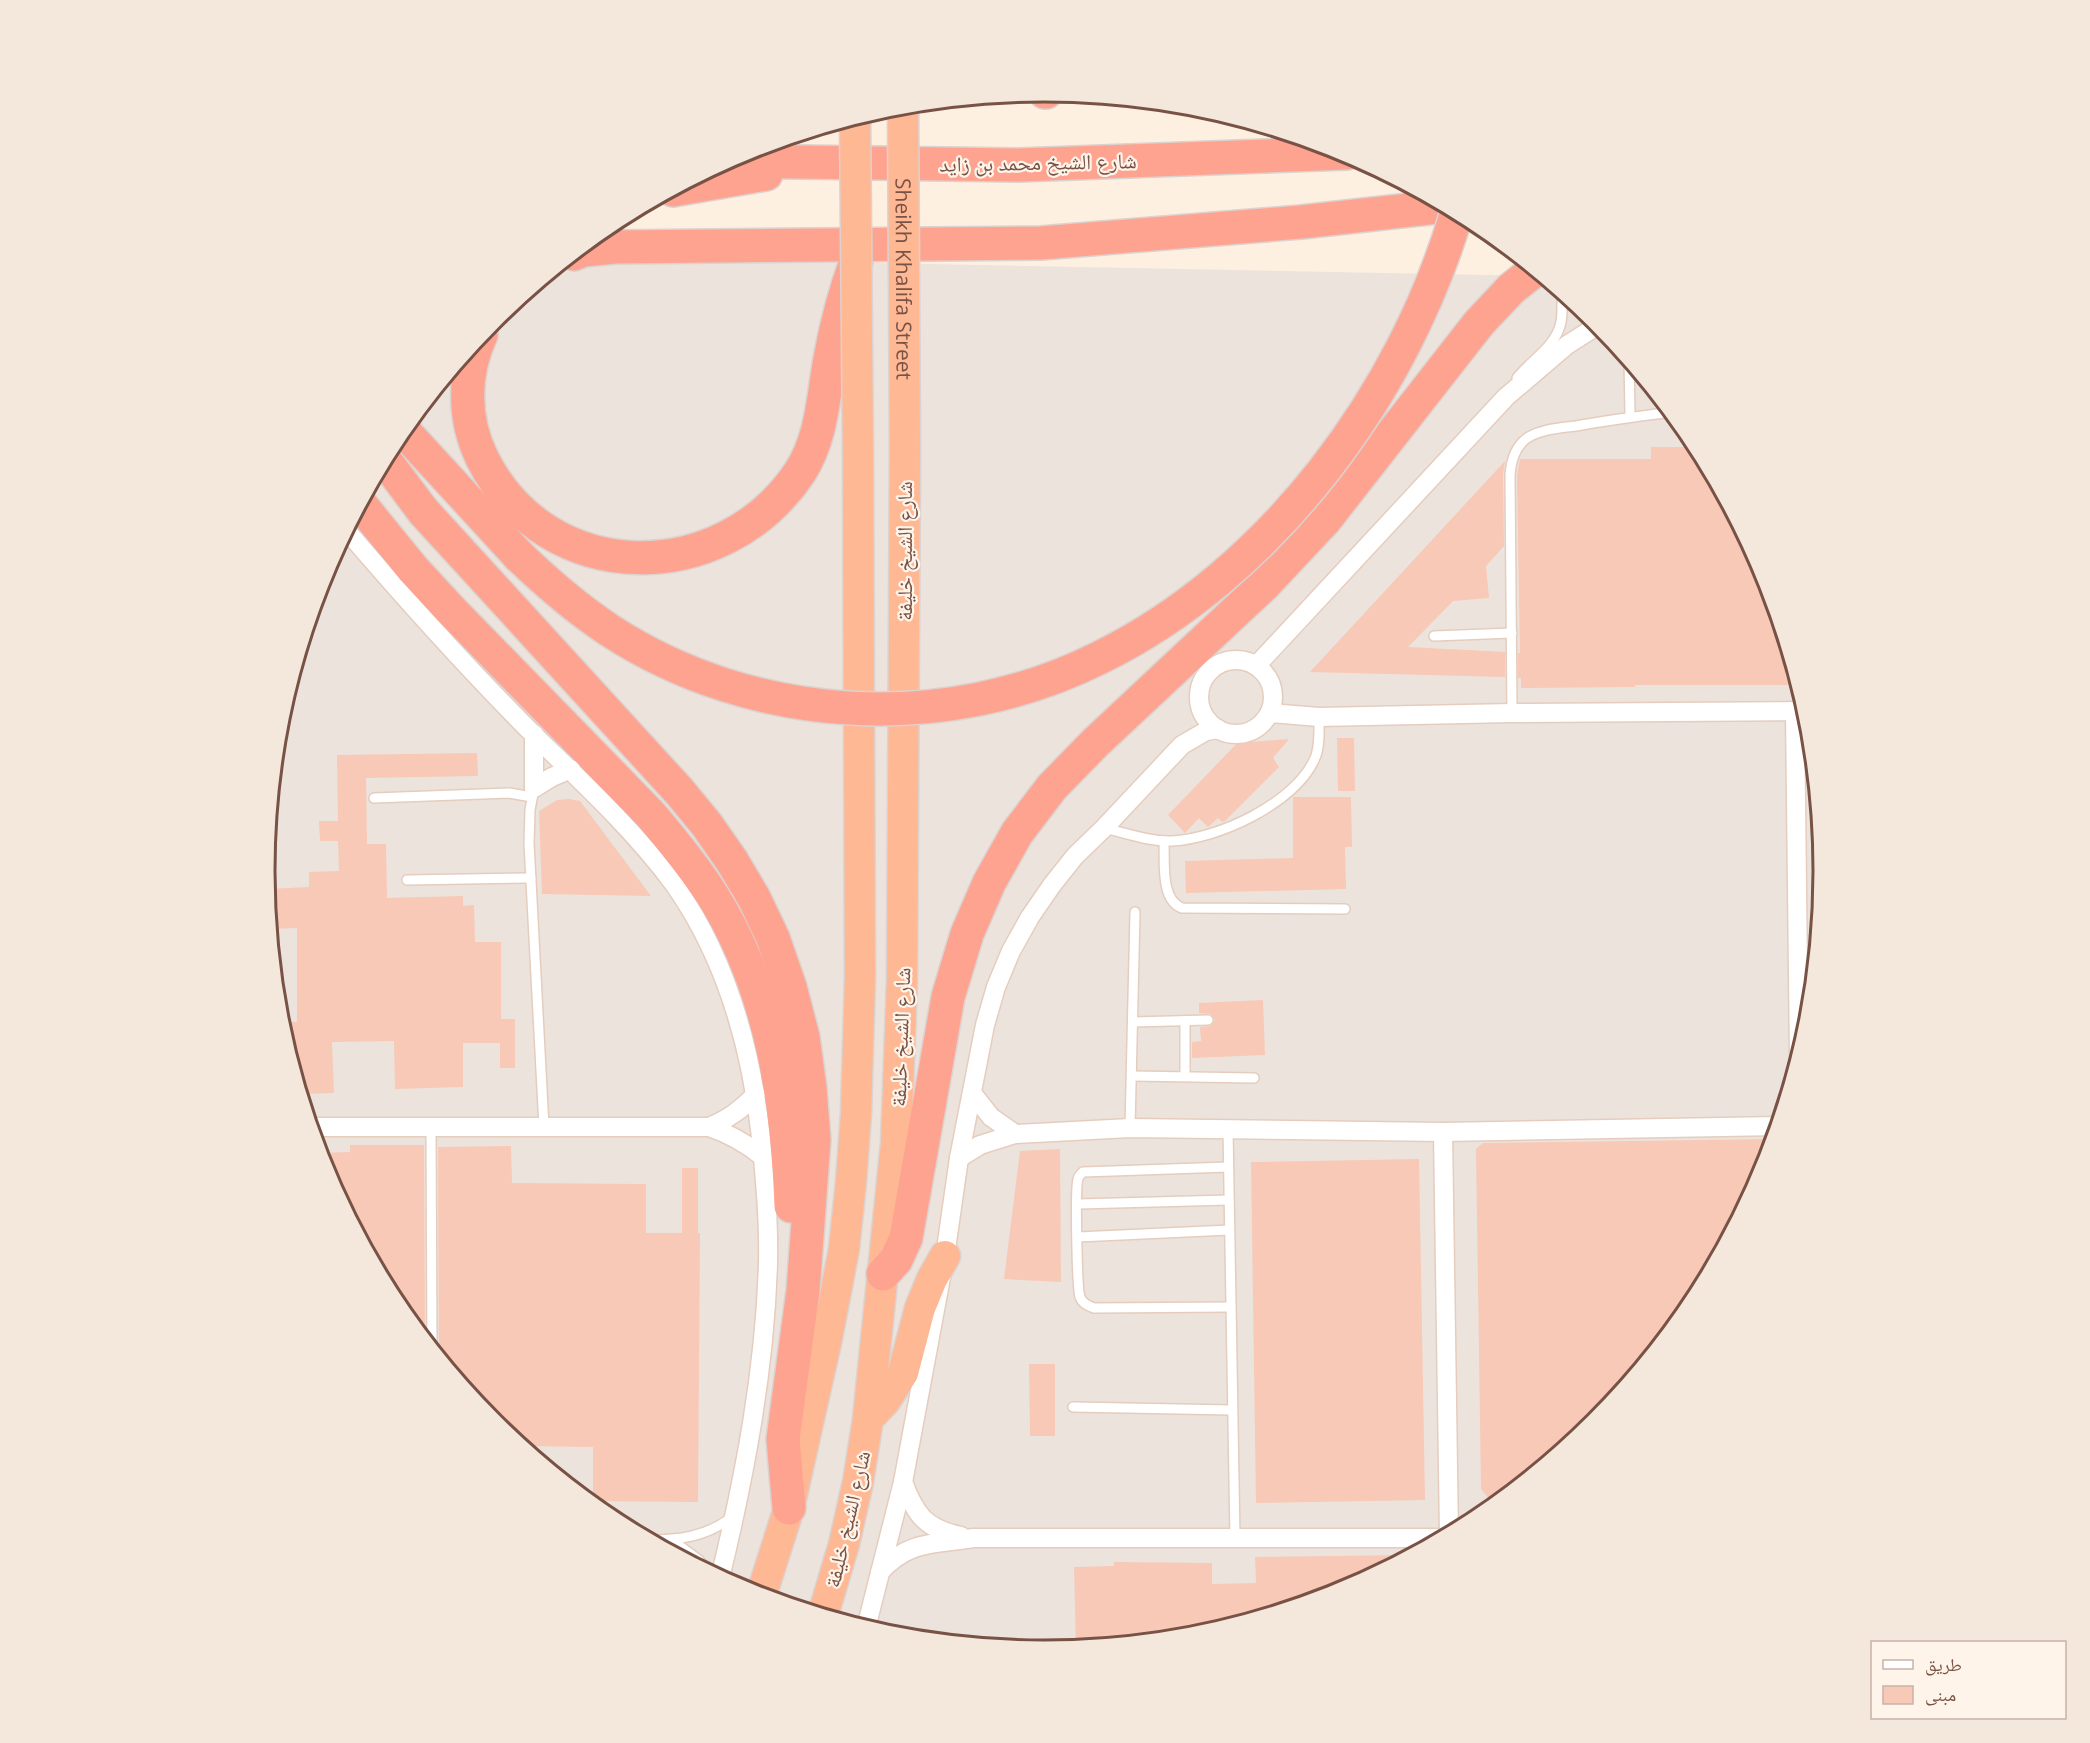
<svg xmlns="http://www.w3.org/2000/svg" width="2090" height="1743" font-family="'Open Sans','Noto Naskh Arabic',sans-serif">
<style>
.industrial{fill:#ede3dd}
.building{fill:#f7c9b6}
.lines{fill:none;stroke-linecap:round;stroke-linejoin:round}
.service-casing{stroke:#e5cdbe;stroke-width:12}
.minor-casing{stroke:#e5cdbe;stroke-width:21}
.trunk-casing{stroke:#dcd2cf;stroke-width:33}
.motorway-casing{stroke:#dcd2cf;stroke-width:36}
.service{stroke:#fff;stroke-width:9}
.minor{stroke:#fff;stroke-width:18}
.trunk{stroke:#ffb894;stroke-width:30}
.motorway{stroke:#ffa391;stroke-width:33}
.trunk-bridge-casing{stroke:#dcd2cf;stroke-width:33;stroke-linecap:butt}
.motorway-bridge-casing{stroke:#dcd2cf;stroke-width:36;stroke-linecap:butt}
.trunk-bridge{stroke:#ffb894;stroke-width:30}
.motorway-bridge{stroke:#ffa391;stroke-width:33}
.labels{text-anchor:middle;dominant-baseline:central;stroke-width:4.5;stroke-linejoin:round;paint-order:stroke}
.street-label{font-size:21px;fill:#785245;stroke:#fff4e9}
.rim{fill:none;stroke:#785245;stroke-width:3}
</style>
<rect width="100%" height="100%" fill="#fef0e1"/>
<polygon class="industrial" points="570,257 1544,276 1597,320 1694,438 1766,573 1810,720 1825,872 1810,1024 1765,1170 1693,1305 1596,1423 1478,1520 1343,1592 1197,1637 1045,1651 892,1636 746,1592 611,1520 493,1423 396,1305 324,1170 280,1023 265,871 280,719 325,573 397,438 494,320"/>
<g class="building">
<polygon points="1651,447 1698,447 1766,573 1800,685 1635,685 1635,687 1521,688 1521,678 1518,678 1518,653 1520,653 1517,475 1520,459 1651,459"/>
<polygon points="1505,461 1503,475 1504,546 1486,566 1489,598 1453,601 1408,647 1505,652 1505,677 1310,672"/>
<polygon points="1243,737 1250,742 1289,739 1273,758 1279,767 1225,821 1222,822 1218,818 1208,827 1199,818 1185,833 1168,815"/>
<polygon points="1337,738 1354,738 1355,791 1338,791"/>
<polygon points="477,753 478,776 366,778 367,844 386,844 387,898 463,896 463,906 474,905 475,942 501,942 501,1019 515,1019 515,1068 500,1068 500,1043 463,1043 463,1087 395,1089 394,1041 332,1042 334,1093 301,1094 292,1062 290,1022 297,1022 297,928 271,929 267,889 309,887 309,872 339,871 338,841 320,841 319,821 338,821 337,755"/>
<polygon points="1293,797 1351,797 1352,847 1345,847 1346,889 1186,893 1185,861 1293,858"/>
<polygon points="569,799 580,801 651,896 542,894 539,811 557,800"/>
<polygon points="1263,1000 1265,1055 1192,1058 1192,1042 1201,1041 1200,1027 1211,1026 1215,1020 1211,1014 1199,1013 1199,1003"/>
<polygon points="1775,1139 1765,1170 1693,1305 1596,1423 1503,1500 1490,1500 1481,1489 1476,1149 1483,1143"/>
<polygon points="350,1145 424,1145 425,1340 396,1305 324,1170 319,1153 350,1152"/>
<polygon points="511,1146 512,1183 646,1184 646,1233 682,1233 682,1168 698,1168 698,1233 700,1233 698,1502 593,1501 593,1447 522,1446 493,1423 436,1353 439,1348 438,1147"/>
<polygon points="1060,1149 1061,1282 1004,1279 1020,1151"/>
<polygon points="1419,1159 1425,1500 1256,1503 1251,1162"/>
<polygon points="1029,1364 1055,1364 1055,1436 1030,1436"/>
<polygon points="1412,1555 1343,1592 1197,1637 1076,1648 1074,1567 1114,1566 1114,1562 1212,1563 1212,1584 1256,1583 1255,1557"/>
</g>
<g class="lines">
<defs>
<g id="service">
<polyline points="1629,359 1630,416"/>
<path d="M1517,378C1532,359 1556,347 1561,322C1563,312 1561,302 1563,293"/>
<polyline points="1434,636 1512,633"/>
<path d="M1512,713L1510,475C1511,460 1515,447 1527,438C1541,429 1560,428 1576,426C1608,420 1640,416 1672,412"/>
<polyline points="534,788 530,810 529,843 544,1127"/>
<polyline points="374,798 509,793 532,797"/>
<path d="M1104,828C1126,833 1150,842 1172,841C1218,839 1296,803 1315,758C1320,747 1319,730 1319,717"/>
<path d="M1164,841C1165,861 1160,900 1182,908L1345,909"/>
<polyline points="407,880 531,878"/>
<polyline points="1133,1022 1208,1020"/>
<polyline points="1132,1076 1254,1078"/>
<polyline points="1185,1076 1185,1021"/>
<polyline points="431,1127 432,1348"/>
<polyline points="1130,1128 1135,912"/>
<polyline points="1228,1129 1235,1538"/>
<path d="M1228,1167L1083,1172C1080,1175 1079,1175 1078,1179C1075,1187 1077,1289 1080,1297C1082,1303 1088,1306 1094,1308L1231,1307"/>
<polyline points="1078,1204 1229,1200"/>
<polyline points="1078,1237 1229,1230"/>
<polyline points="1073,1407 1232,1410"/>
<path d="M648,1540C679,1540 705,1537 731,1518"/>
<polyline points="672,1540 699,1560 708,1571"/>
</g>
<g id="minor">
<path d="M347,531C407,601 469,670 534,735C583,783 633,829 674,884C727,959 751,1047 761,1137C765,1179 769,1221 768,1263C765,1369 745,1475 720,1578"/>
<circle cx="1236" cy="697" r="37"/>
<polyline points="1256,666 1506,397 1567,345 1600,324"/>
<polyline points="1795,712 1799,1060"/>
<polyline points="1270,713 1319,717 1512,713 1808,711"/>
<polyline points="534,734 534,788"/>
<polyline points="534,788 552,777 571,769"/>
<polyline points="972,1093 991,1117 1015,1134"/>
<path d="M311,1127H709C730,1134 746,1143 763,1157"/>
<path d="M709,1127C728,1119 741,1110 756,1094"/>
<polyline points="1443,1132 1449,1536"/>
<polyline points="959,1158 980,1145 1015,1134 1130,1128 1443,1132 1779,1126"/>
<path d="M903,1482C915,1514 925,1529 961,1536"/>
<path d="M880,1572C909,1540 935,1544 974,1538H1444"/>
<polyline points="866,1628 903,1482 945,1256 959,1158 985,1025 996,987 1011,951 1030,917 1052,885 1075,856 1104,828 1182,745 1206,731 1218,729"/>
</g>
<g id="trunk">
<polyline points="868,1419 885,1401 903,1373 920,1308 932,1279 945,1256"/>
<polyline points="761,1596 789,1508 827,1338 844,1249 851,1182 856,1114 860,977 858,452"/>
<polyline points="823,1615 844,1544 858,1482 868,1419 896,1143 902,980 905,451"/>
</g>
<g id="motorway">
<polyline points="1045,92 1046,92"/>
<polyline points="728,161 1019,165 1347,153"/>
<polyline points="673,190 766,174"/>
<polyline points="574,254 584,250 615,247 1041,243 1301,222 1446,206"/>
<path d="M481,335C463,374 463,419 482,458C546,588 722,589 800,472C822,438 823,398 830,359C836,326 844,294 856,262"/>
<polyline points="403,430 519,556"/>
<polyline points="385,460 423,511 679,791 707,825 732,861 754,898 773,938 790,987 803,1037 810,1088 814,1140 803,1291 783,1439 789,1508"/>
<path d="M361,505L413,569L449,608L650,814C673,841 695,868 714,898C771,990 787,1100 791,1206"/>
<polyline points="883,1274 896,1260 906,1238 948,997 967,934 989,883 1017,833 1052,787 1095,743 1265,584 1325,520 1479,323 1511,289 1535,270"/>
</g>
</defs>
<use href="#service" class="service-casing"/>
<use href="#minor" class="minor-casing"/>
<use href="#trunk" class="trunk-casing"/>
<use href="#motorway" class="motorway-casing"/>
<use href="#service" class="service"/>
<use href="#minor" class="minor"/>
<use href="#trunk" class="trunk"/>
<use href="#motorway" class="motorway"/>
<defs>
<g id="trunk-bridge">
<path id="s1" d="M903,105L905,451"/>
<polyline points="855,118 858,452"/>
</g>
<path id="motorway-bridge" d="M519,556C547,583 576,608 609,630C753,724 945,735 1099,658C1272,573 1404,394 1457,212"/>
</defs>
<use href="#trunk-bridge" class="trunk-bridge-casing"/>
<use href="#motorway-bridge" class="motorway-bridge-casing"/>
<use href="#trunk-bridge" class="trunk-bridge"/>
<use href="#motorway-bridge" class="motorway-bridge"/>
</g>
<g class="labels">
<g class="street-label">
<text transform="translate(1038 162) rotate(-1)">شارع الشيخ محمد بن زايد</text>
<text stroke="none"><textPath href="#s1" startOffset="174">Sheikh Khalifa Street</textPath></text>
<text transform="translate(904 551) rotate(-90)">شارع الشيخ خليفة</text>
<text transform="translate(900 1037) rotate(-88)">شارع الشيخ خليفة</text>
<text transform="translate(847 1519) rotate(-77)">شارع الشيخ خليفة</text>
</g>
</g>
<path d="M0 0H2090V1743H0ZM275 871a769 769 0 1 1 1538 0a769 769 0 1 1-1538 0Z" fill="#f4e7dc" fill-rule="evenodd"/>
<path class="rim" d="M275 871a769 769 0 1 1 1538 0a769 769 0 1 1-1538 0Z"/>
<rect x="1871" y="1641" width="195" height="78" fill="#fff4e9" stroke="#c9b3a7" stroke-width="1.5"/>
<rect x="1883" y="1660" width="30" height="9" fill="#ffffff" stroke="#c9b3a7" stroke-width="1.5"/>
<text x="1925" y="1671" font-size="18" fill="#785245">طريق</text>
<rect x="1883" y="1686" width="30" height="18" fill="#f7c9b6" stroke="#c9b3a7" stroke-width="1.5"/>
<text x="1925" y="1701" font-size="18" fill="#785245">مبنى</text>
</svg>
